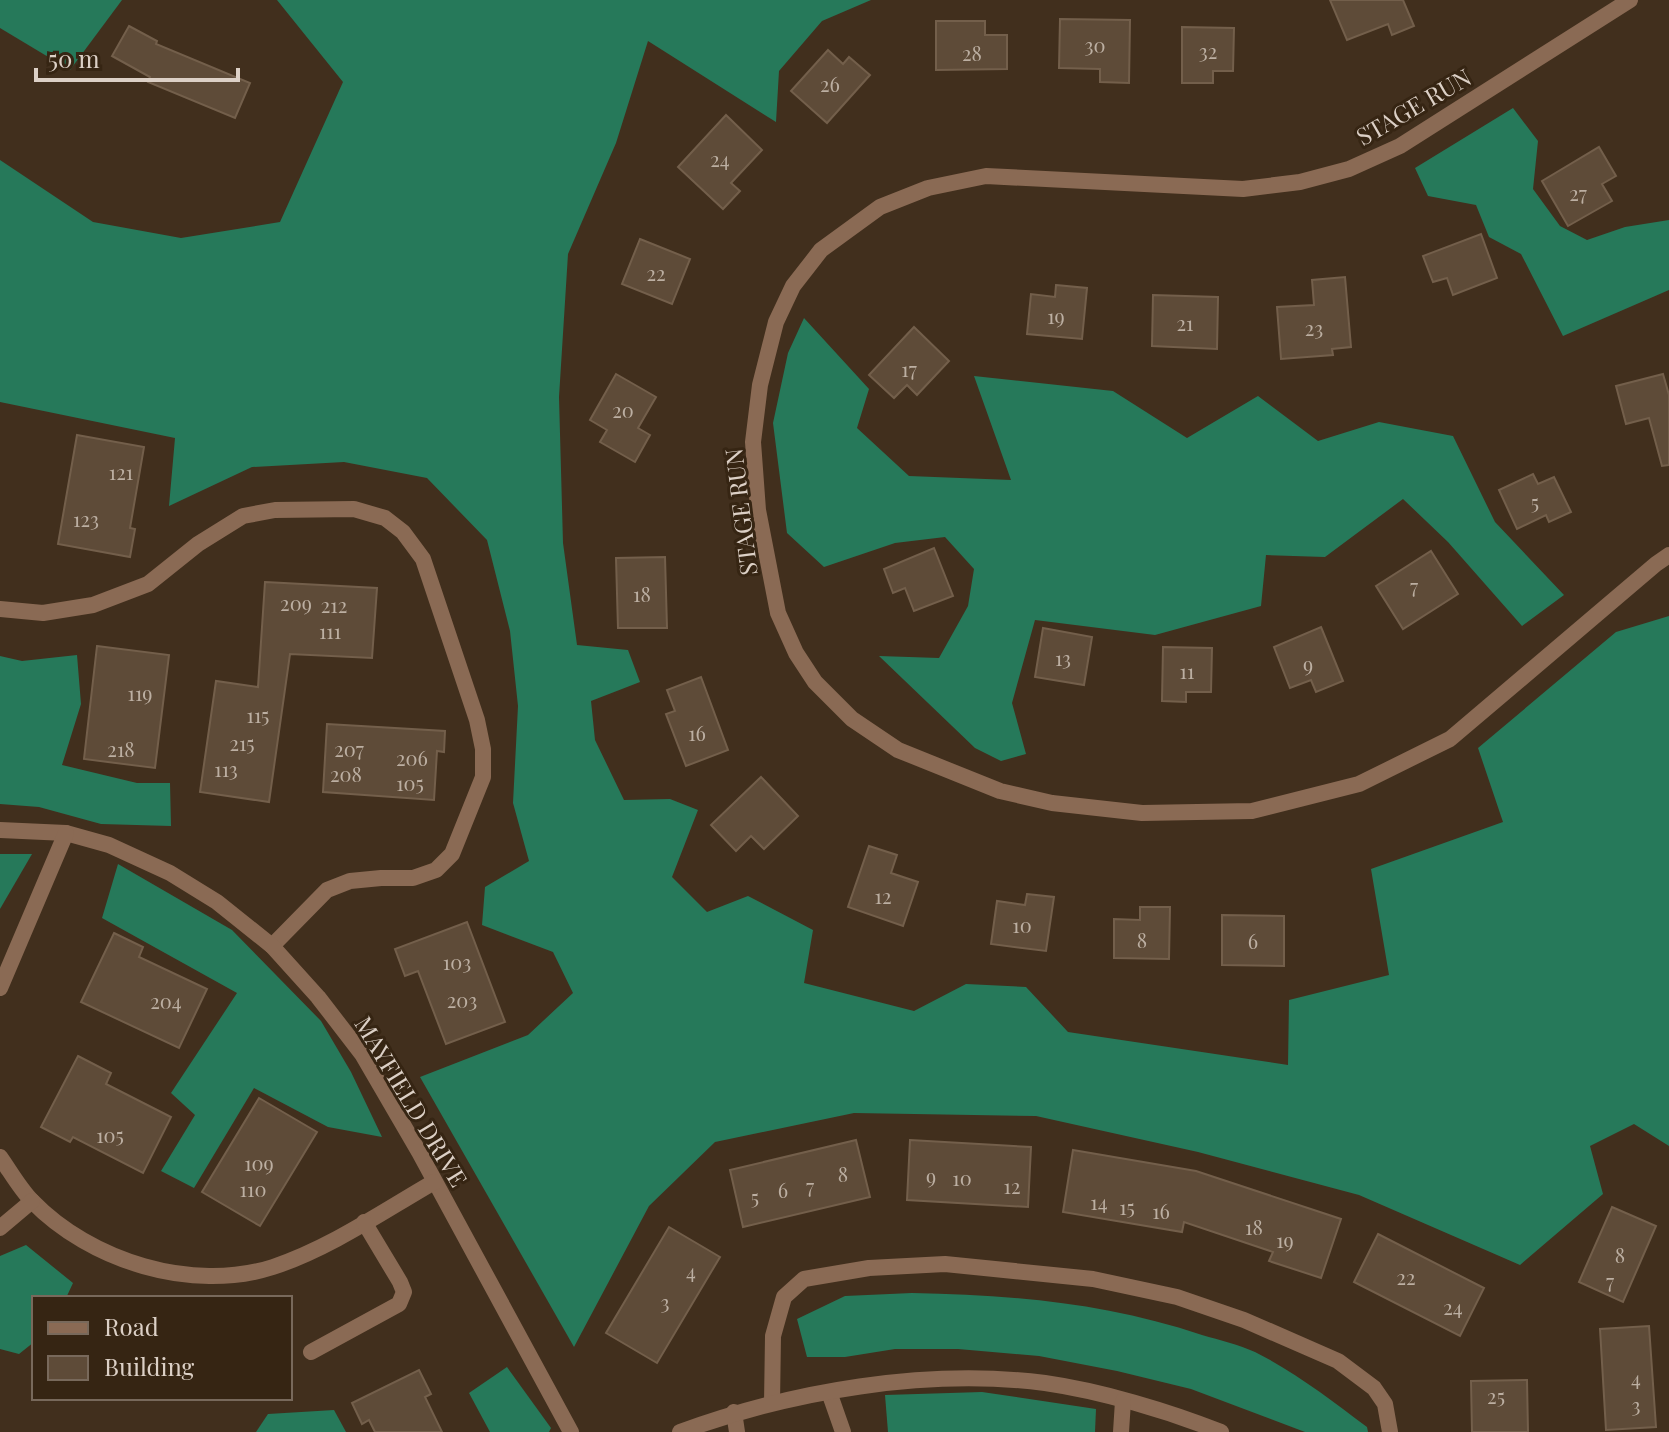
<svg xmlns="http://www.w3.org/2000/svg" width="1669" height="1432" font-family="'Playfair Display',serif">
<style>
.forest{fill:#26795a}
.building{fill:#5e4b38;stroke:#735f4b;stroke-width:2}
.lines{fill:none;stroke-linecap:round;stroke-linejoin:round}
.street{stroke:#8a6a54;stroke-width:16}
.labels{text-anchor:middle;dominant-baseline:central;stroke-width:6;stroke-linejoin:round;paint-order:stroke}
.number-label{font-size:20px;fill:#bcafa2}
.street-label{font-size:24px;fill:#dcd0c6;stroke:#362513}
</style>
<rect width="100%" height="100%" fill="#412f1d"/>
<g class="forest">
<polygon points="0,0 122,0 70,70 0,28"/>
<polygon points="277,0 871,0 822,21 779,71 776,122 648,41 616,143 568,254 559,397 563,543 577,645 628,650 640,682 591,701 595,740 624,800 670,799 698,810 672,877 707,912 748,896 813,930 804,983 914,1011 966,984 1026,987 1068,1032 1288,1065 1289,1000 1389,975 1371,869 1503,822 1478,748 1616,632 1669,616 1669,1146 1634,1124 1590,1146 1603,1194 1520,1265 1359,1195 1198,1152 1036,1116 854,1113 715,1142 649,1206 574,1347 420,1077 528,1035 573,993 553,952 482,925 485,887 529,861 513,803 518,706 510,631 487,540 427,478 344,462 252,467 169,506 175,438 0,402 0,160 93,222 181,238 280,222 343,82"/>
<polygon points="1513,108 1538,141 1533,189 1560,226 1587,240 1625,227 1669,220 1669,290 1563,336 1521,254 1489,237 1476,205 1428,196 1415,168"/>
<polygon points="804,318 869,389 857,428 909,476 1011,480 974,376 1113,391 1187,438 1258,396 1318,441 1379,422 1453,436 1495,522 1564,595 1522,626 1448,542 1403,499 1325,557 1266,555 1261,606 1155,635 1035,620 1012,703 1026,754 1001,761 975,748 879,656 939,658 968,606 974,569 945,537 895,543 824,567 787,533 773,423 788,353"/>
<polygon points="77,655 81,704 62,765 137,783 170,783 171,826 101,824 39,807 0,804 0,656 22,661"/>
<polygon points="0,854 32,854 0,909"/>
<polygon points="118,864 232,930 321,1021 351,1072 382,1137 328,1127 254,1088 194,1188 161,1171 195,1115 171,1093 237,993 102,918"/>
<polygon points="26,1245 73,1283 66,1298 34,1298 34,1342 19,1354 0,1349 0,1256"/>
<path d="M912,1293C1014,1295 1106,1303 1202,1335C1220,1340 1239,1345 1255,1352C1295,1372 1331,1400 1367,1427L1368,1432H1305L1191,1389L1117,1371L1039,1356L958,1349H895L845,1357H807L797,1319L845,1296Z"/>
<polygon points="507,1367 551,1428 549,1432 490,1432 469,1393"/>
<polygon points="982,1392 1096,1409 1095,1432 888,1432 885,1395"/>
<polygon points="334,1410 346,1432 256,1432 268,1414"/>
</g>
<g class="building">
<polygon points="1330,0 1403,0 1414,26 1392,35 1388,24 1347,40"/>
<polygon points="1060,19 1130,20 1129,83 1100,82 1100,69 1059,68"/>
<polygon points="936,21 985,21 985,35 1007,35 1007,69 936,70"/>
<polygon points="129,26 157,41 156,44 250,83 235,118 148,82 150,77 112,56"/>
<polygon points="1182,27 1234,28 1233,71 1213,71 1213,83 1182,83"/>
<polygon points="828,50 843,64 849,57 870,75 827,123 791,91"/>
<polygon points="726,115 762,150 731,183 740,191 723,209 678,167"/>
<polygon points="1599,147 1616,176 1602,184 1612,201 1568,226 1542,181"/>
<polygon points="1481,234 1497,278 1453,295 1447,278 1433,282 1423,256"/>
<polygon points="640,239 690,259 672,304 622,284"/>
<polygon points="1345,277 1351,347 1332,349 1333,355 1281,359 1277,307 1314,305 1312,280"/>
<polygon points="1056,285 1087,288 1082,339 1027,334 1031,294 1055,297"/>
<polygon points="1153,295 1218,297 1217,349 1152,346"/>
<polygon points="914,327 949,361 917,395 907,385 894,398 869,375"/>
<polygon points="616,374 656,397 638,428 650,435 635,462 600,442 607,430 590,420"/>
<polygon points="1663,374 1669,395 1669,465 1662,466 1649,418 1626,424 1616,386"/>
<polygon points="77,435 144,447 130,528 135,529 130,557 58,544"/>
<polygon points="1533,474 1538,484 1554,477 1571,512 1549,522 1546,515 1517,529 1499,490"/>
<polygon points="934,548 953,596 914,611 905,588 893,593 884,569"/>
<polygon points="1431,551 1458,594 1403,629 1376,586"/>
<polygon points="665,557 667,628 618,628 616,558"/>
<polygon points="265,582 377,588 372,658 290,654 269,802 200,792 216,681 258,687"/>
<polygon points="1321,627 1343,681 1316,692 1311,680 1290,688 1274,647"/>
<polygon points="1043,628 1092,637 1084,685 1035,677"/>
<polygon points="97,646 169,655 155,768 84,759"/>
<polygon points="1163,647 1212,648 1211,692 1186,692 1186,702 1162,701"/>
<polygon points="701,677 728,750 686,766 666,714 675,711 667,690"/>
<polygon points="327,724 445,731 444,752 437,751 434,800 323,792"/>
<polygon points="761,777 798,816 764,849 751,836 736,851 711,825"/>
<polygon points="869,846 897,855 891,873 918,882 903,926 848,907"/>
<polygon points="1027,894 1054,897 1046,951 991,944 997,901 1025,905"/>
<polygon points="1140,907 1170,907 1169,959 1114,958 1114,919 1140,920"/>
<polygon points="1222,915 1284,916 1284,966 1222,965"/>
<polygon points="467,922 505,1022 446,1044 418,971 405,976 395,949"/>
<polygon points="114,933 143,947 139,957 207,989 179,1048 81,1002"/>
<polygon points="78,1056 111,1073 106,1084 171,1117 143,1173 73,1137 70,1142 41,1127"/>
<polygon points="259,1098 317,1132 260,1226 202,1192"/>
<polygon points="856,1140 870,1197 743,1227 730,1170"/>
<polygon points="910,1140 1031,1147 1028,1207 907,1200"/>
<polygon points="1073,1150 1196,1171 1341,1219 1321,1278 1269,1261 1273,1252 1184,1222 1182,1232 1063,1212"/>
<polygon points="1612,1207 1656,1226 1623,1302 1579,1282"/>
<polygon points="669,1227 720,1257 657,1363 606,1333"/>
<polygon points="1378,1234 1484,1288 1460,1336 1354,1282"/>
<polygon points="1649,1326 1656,1427 1606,1430 1600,1329"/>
<polygon points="419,1370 431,1394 425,1397 442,1432 375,1432 369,1420 362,1424 352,1403"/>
<polygon points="1527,1380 1528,1432 1472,1432 1471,1381"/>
</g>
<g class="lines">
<g class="street">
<polyline points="1630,0 1400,146 1349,169 1300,182 1243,189 986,176 928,188 880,207 821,250 793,286 776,322 760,385 753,442 758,510 778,613 796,653 815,682 852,719 898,750 1000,791 1052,803 1142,813 1252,811 1359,784 1450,739 1656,564 1669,555"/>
<polyline points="0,609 43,613 93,605 148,584 198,544 243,516 275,510 354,509 385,518 403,532 423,559 477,720 483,749 483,777 452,854 436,870 413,878 381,878 350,881 327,890 272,946"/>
<polyline points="0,830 66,833 109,845 170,873 217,902 272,946 318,997 362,1054 419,1152 571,1432"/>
<polyline points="0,988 66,833"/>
<path d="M0,1157C10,1171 20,1189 32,1201C90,1261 192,1293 273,1267C330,1248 382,1212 434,1182"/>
<polyline points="0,1228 32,1201"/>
<polyline points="311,1352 399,1304 404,1292 400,1282 364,1222"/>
<polyline points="829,1392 843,1432"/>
<polyline points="772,1403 773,1336 784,1297 804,1279 869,1268 945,1264 1093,1279 1177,1297 1244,1320 1338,1361 1374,1388 1385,1404 1390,1432"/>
<polyline points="734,1412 737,1432"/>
<path d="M680,1432C792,1391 926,1368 1045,1383C1101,1391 1168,1411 1221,1432"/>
<polyline points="1121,1432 1123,1401"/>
</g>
</g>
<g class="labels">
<g class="number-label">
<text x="1095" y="44">30</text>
<text x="1208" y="50">32</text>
<text x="972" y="52">28</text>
<text x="830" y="83">26</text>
<text x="720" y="158">24</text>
<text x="1578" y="192">27</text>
<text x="656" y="272">22</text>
<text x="1056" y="315">19</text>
<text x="1185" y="322">21</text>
<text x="1314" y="327">23</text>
<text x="909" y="368">17</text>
<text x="623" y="409">20</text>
<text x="121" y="471">121</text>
<text x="1535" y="501">5</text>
<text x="86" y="518">123</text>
<text x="1414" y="585">7</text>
<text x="642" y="593">18</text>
<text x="296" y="602">209</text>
<text x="334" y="604">212</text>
<text x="330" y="630">111</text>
<text x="1063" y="657">13</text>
<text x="1308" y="663">9</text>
<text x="1187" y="670">11</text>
<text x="140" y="692">119</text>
<text x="258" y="714">115</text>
<text x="697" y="732">16</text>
<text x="242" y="742">215</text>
<text x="121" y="748">218</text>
<text x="349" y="748">207</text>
<text x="412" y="757">206</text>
<text x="226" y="768">113</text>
<text x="346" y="773">208</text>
<text x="410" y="782">105</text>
<text x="883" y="895">12</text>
<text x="1022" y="924">10</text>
<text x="1142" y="939">8</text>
<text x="1253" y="940">6</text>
<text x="457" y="961">103</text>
<text x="462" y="999">203</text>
<text x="166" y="1000">204</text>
<text x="110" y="1134">105</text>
<text x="259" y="1162">109</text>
<text x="843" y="1173">8</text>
<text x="931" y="1175">9</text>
<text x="962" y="1177">10</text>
<text x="810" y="1185">7</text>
<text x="1012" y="1185">12</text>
<text x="253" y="1188">110</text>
<text x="783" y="1189">6</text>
<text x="755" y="1196">5</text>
<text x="1099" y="1201">14</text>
<text x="1127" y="1206">15</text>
<text x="1161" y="1210">16</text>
<text x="1254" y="1226">18</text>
<text x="1285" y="1239">19</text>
<text x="1620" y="1254">8</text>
<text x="691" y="1270">4</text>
<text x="1406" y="1276">22</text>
<text x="1610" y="1280">7</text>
<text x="665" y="1301">3</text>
<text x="1453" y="1306">24</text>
<text x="1636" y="1377">4</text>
<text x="1496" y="1395">25</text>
<text x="1636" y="1404">3</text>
</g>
<g class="street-label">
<text transform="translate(1413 106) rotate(-30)">STAGE RUN</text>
<text transform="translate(740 512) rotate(-97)">STAGE RUN</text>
<text transform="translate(412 1101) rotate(59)">MAYFIELD DRIVE</text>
</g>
</g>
<rect x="32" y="1296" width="260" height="104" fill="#362513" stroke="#78695b" stroke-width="2"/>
<rect x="48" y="1322" width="40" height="12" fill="#8a6a54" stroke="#78695b" stroke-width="2"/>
<text x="104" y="1336" font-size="24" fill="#dcd0c6">Road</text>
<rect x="48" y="1356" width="40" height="24" fill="#5e4b38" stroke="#78695b" stroke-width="2"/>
<text x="104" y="1376" font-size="24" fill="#dcd0c6">Building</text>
<path d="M36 68v12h202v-12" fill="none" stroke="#dcd0c6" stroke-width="4"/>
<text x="48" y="68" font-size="24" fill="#dcd0c6" stroke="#362513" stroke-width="6" paint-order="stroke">50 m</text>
</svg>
